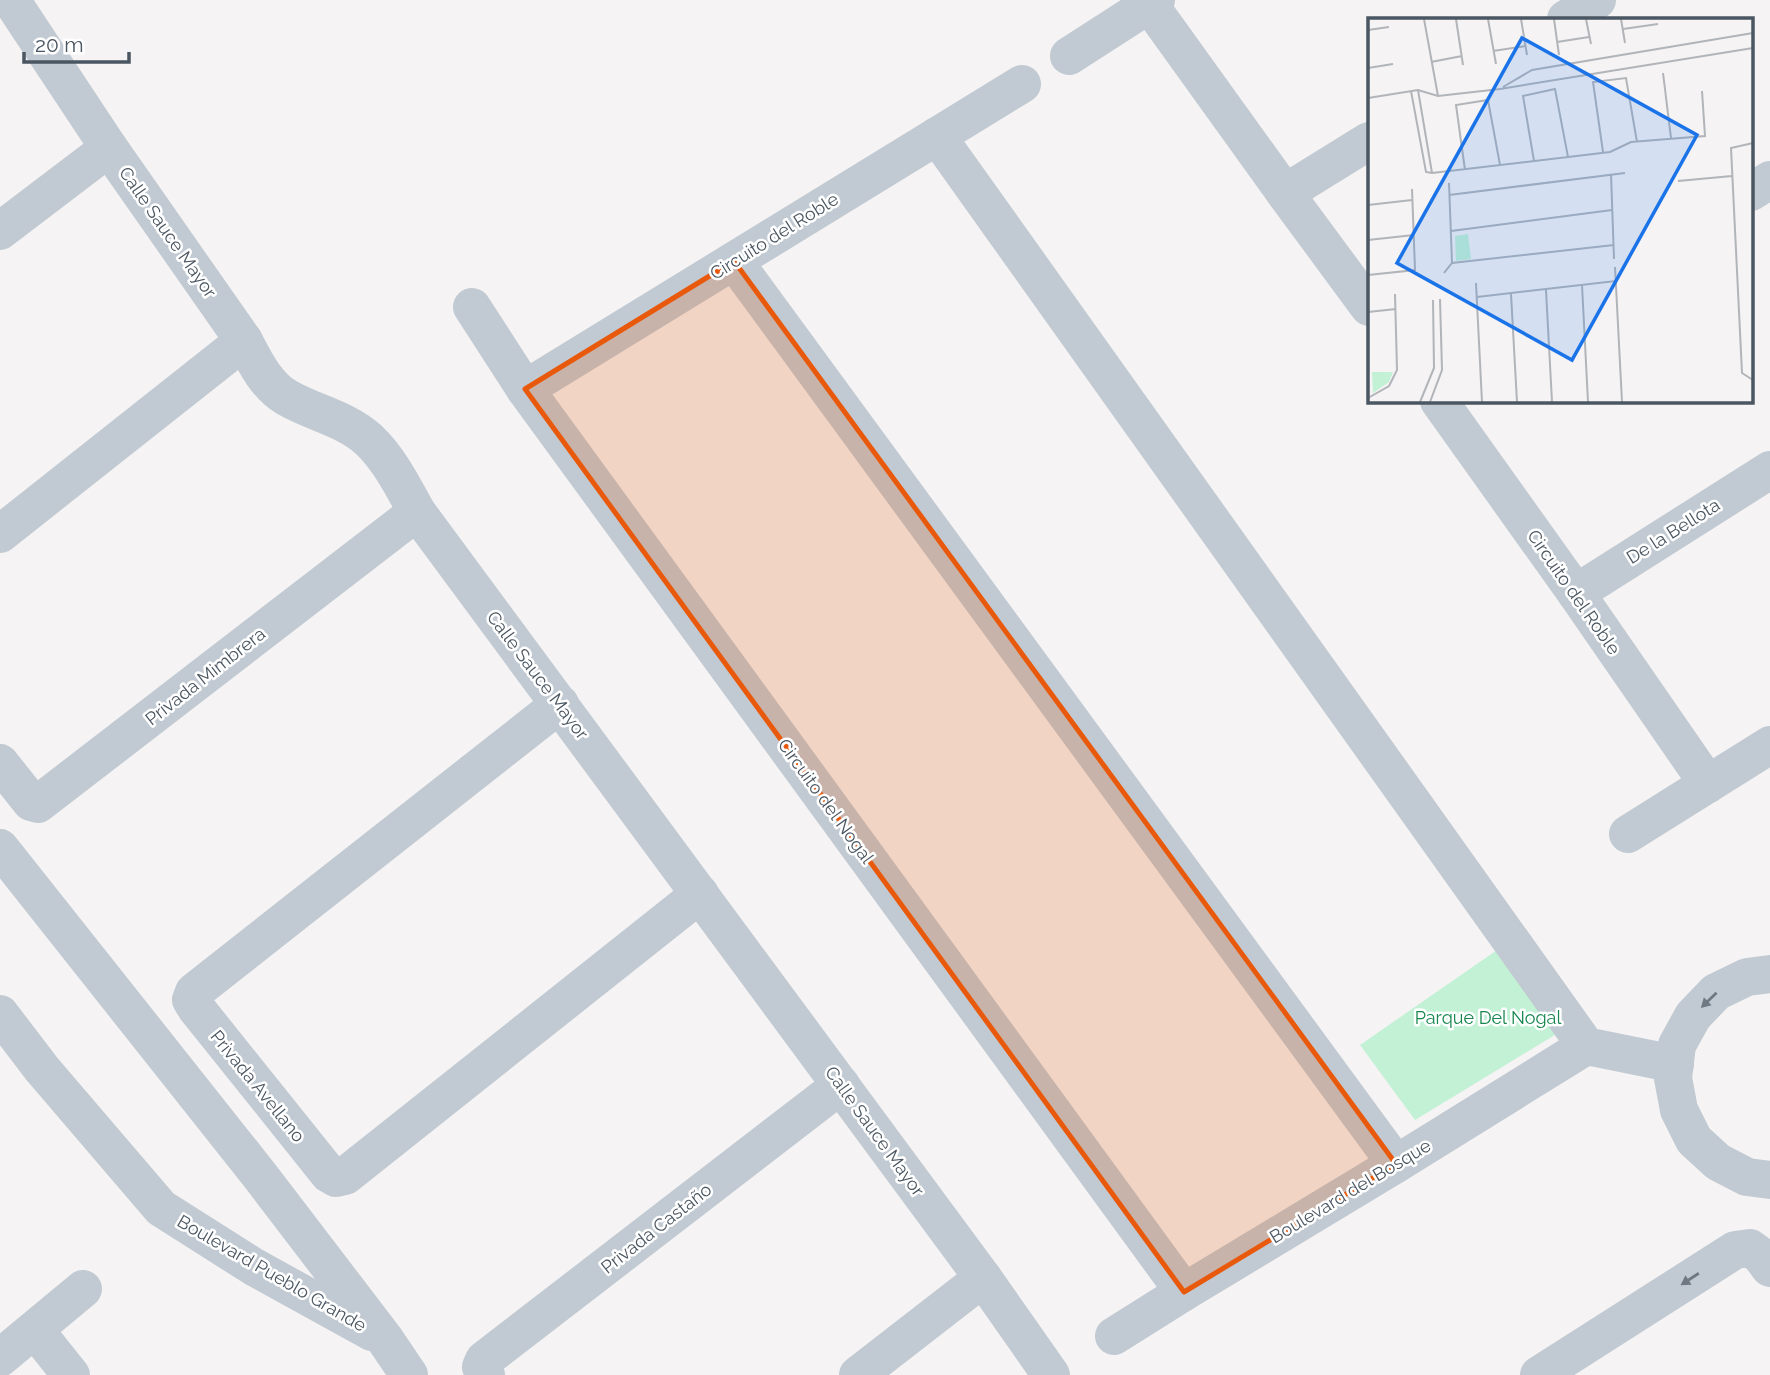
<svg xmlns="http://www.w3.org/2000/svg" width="1770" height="1375" font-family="Raleway,sans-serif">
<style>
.green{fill:#c3f1d5}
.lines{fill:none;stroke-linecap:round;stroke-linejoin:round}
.minor{stroke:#c1cad2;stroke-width:38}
.oneway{fill:#6e7983}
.marked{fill:#e8590c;fill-opacity:0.2;stroke:#e8590c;stroke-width:5;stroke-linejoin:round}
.labels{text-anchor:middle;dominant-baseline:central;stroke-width:5;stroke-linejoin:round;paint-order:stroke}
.street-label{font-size:18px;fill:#4a5661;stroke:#fff}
.park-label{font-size:18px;fill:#17864f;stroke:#fff}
.inset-road{fill:none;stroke:#b1b4b9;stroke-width:2}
.view{fill:#1a73e8;fill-opacity:0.15;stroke:#1a73e8;stroke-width:3.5}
.inset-edge{fill:none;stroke:#4a5661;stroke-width:3.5}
</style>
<rect width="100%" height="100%" fill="#f5f3f3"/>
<polygon class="green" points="1500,948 1563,1030 1415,1120 1360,1045"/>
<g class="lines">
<g class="minor">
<path d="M11,0L109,148L244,341C255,362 266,385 286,397C313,413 345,418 369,440C390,460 403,487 417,512L983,1278L1051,1375"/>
<polyline points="1149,4 1285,193 1369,307"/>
<polyline points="1566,19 1597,0"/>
<polyline points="1069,56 1156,0"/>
<polyline points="937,136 1586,1046 1675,1064"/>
<polyline points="1751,192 1770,180"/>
<polyline points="1285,193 1369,141"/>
<polyline points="0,231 109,148"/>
<polyline points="734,261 1396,1164"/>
<polyline points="472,307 525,389 1184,1292"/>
<polyline points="525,389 1022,84"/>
<polyline points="1439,401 1576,593 1708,784"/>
<polyline points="0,534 244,341"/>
<polyline points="1576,593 1770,470"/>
<polyline points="560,704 194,992 191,1000 196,1008 329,1174 336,1178 345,1176 700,894"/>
<polyline points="0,763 31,802 38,804 417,512"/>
<polyline points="1628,834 1770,745"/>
<polyline points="0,848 261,1177 384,1338 409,1375"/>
<polyline points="1770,974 1747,977 1716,992 1693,1016 1677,1045 1673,1078 1679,1110 1694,1140 1718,1162 1747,1177 1770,1180"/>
<polyline points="0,1014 42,1069 161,1208 254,1267 372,1332"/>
<polyline points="35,1330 71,1375"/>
<polyline points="1114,1336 1184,1292 1396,1164 1586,1046"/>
<polyline points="0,1358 83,1289"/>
<polyline points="486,1375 481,1367 484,1360 841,1085"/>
<polyline points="858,1375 983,1278"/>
<polyline points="1539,1375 1735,1250 1750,1248 1761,1256 1770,1268"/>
</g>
</g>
<defs><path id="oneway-solid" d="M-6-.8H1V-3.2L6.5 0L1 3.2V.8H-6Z" transform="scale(1.75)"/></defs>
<g class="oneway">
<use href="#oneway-solid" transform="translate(1709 1000) rotate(136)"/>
<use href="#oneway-solid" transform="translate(1690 1279) rotate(147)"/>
</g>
<path class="marked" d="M734,261L1396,1164L1184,1292L525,389Z"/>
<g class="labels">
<g class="street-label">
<text transform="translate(168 232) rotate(55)">Calle Sauce Mayor</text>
<text transform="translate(774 236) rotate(-32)">Circuito del Roble</text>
<text transform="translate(1673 531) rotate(-32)">De la Bellota</text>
<text transform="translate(1574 592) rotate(55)">Circuito del Roble</text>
<text transform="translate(538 675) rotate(53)">Calle Sauce Mayor</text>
<text transform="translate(205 676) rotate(-38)">Privada Mimbrera</text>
<text transform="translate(826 801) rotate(54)">Circuito del Nogal</text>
<text transform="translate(258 1086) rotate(51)">Privada Avellano</text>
<text transform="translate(875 1131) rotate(54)">Calle Sauce Mayor</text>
<text transform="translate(1350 1191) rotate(-31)">Boulevard del Bosque</text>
<text transform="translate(656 1228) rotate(-38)">Privada Castaño</text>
<text transform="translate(272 1273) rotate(30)">Boulevard Pueblo Grande</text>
</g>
<g class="park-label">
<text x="1488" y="1017">Parque Del Nogal</text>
</g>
</g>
<g transform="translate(1368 18)">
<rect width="385" height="385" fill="#f5f3f3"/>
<path d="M100,216L103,241L88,243L87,218ZM4,354H25L21,364L5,375Z" fill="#c3f1d5"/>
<path class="inset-road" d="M56,1L70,78M88,1L95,47M120,1L128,46M153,1L159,37M186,1L191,37M218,1L223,26M253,1L257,25M255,11L290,6M0,12L21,9M189,24L221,19M125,33L158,28M63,44L94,38M0,50L25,46M295,55L303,120M135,69L164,52L385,15M50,72L64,155M43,73L58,154L64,155M0,80L50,72L70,78L132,71L385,30M385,125L363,130L374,355L385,362M235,134L225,64L258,60L269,124M166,143L155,78L187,71L200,139M97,152L88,87L120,82L132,147M64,155L242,134L263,124L337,118L334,73M243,156L246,241M310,163L364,158M81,165L84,245M81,177L257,155M0,187L44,182M83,213L244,192M0,222L46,217M247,249L254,384M76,255L84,245L246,227M0,257L47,252L44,171M108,265L114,384M214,267L220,384M178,272L184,384M143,276L149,384M109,279L248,263M0,294L28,291M0,380L21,368L29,352L27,276M52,384L66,350L65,282M62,384L74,352L72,281"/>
<path class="view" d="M154,20L329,117L204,342L29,245Z"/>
<rect width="385" height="385" class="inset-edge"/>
</g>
<path d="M24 52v10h105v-10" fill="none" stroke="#4a5661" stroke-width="3.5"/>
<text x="35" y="52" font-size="21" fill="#4a5661" stroke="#ffffff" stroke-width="5" paint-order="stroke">20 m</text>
</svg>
